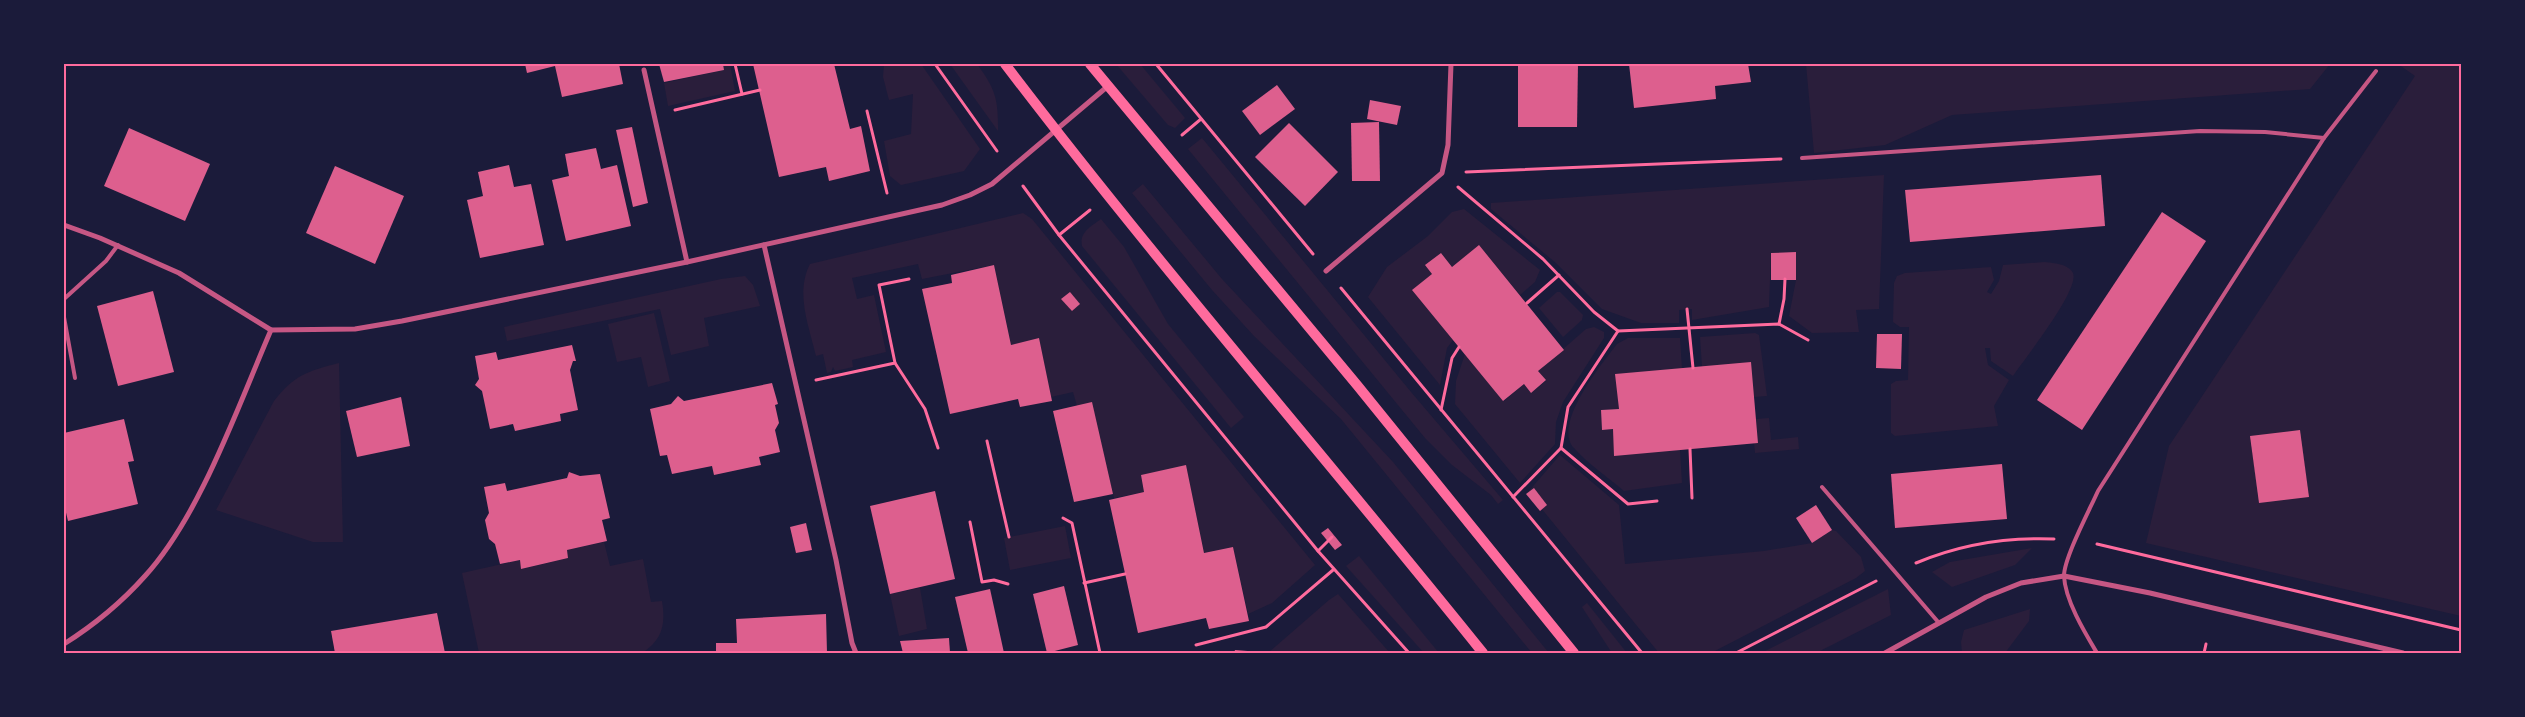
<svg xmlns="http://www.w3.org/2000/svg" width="2525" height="717" font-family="'Noto Serif',serif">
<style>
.green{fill:#2a1e3b}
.building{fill:#dd5f8e}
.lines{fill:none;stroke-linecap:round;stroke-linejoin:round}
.path{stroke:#ff6b9d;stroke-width:3}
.service{stroke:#c65784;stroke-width:4}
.minor{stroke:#c65784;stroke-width:5}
.secondary{stroke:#ff6b9d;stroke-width:10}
.neatline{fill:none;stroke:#ff6b9d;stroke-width:2}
</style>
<rect width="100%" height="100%" fill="#1b1b3a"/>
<g class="green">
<polygon points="723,64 730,64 735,91 668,106 664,83 724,70"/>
<polygon points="884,64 921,64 980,149 964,171 901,185 890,176 884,141 911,134 913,94 889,100 883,77"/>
<path d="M950,64H977C996,90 998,99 998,131Z"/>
<polygon points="1116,64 1140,64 1185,118 1175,128 1168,125"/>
<polygon points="1806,64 2330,64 2310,89 1952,115 1885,145 1814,153"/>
<polygon points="2398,64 2461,64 2461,616 2146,543 2169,446 2415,76"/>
<polygon points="1202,138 1411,392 1503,500 1498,504 1491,495 1452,465 1425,438 1188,149"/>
<polygon points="1884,175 1879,309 1856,310 1859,332 1812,333 1789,316 1796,280 1796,253 1771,253 1769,307 1692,320 1692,309 1679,310 1679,323 1641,323 1602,309 1556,263 1491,209 1491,203"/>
<polygon points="1143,184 1222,279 1393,462 1549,653 1532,653 1341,419 1254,336 1212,290 1132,193"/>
<polygon points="1464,209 1540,270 1535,282 1520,295 1479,246 1452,267 1441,253 1426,265 1432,274 1453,340 1447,348 1440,385 1368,297 1387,267 1428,236 1452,212"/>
<path d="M1023,213L1032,219L1315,565L1272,603L1248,614L1233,547L1204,553L1186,466L1141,475L1144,492L1114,498L1107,468L1077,406L1073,392L1051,397L1039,339L1011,345L994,265L922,279L918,264L852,278L857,299L874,295L886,352L852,360L853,367L835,371L833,367L831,372L827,373L823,354L816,356C809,326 795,293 810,264Z"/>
<path d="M1101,219L1124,247L1168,324L1244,417L1231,428L1082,246C1079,232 1092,226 1101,219Z"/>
<path d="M2045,262C2053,263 2069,264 2073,273C2080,290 2024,359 2013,376L1991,361L1990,348H1985L1988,365L2009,380L1994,406L1998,426L1895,436L1891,433V384L1896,381L1908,380L1909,327H1900L1893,322L1894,283L1897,276L1905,273L1991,267L1994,280L1987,292L1991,294L1999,281L2003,265Z"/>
<polygon points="745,276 753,285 760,306 704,318 709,346 671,355 660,309 507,341 504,327 721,279"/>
<polygon points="1557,292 1560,292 1583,315 1582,320 1563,337 1539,308"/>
<polygon points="654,313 670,381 648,387 641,357 617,362 608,324"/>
<polygon points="1594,327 1604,332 1604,338 1563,402 1556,422 1555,444 1520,483 1455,404 1456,381 1465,354 1504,401 1524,384 1531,393 1546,381 1538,371 1586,329"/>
<polygon points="1755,333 1759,335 1767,396 1754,397 1702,367 1700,337"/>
<path d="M1628,338H1680L1682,369L1616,374L1619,409L1601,410L1602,430L1613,429L1680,450L1682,483L1624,491C1608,477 1588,464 1574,448C1552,424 1602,364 1617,344Z"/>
<path d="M339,363L343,542H313L216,510L274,401C294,375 308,371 339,363Z"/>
<polygon points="1769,418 1771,440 1798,437 1799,449 1755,453 1754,443 1758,442 1756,419"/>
<polygon points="1560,455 1619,505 1625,564 1764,551 1812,543 1832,530 1836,531 1861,557 1865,571 1856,578 1711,653 1659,653 1528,492"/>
<polygon points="1065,526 1071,558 1010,570 1004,538"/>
<path d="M604,542L610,566L643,559L651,602L662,601C666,625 662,640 642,653H479L462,573L520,560L522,569L568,558L567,550Z"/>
<polygon points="2032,548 2015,565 1952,587 1932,572 1950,562"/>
<polygon points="1359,556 1439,653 1424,653 1346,566"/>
<polygon points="920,588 927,629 899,636 890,594"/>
<polygon points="1888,589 1891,615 1816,653 1761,653"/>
<polygon points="1338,594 1390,653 1268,653 1329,600"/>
<polygon points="1587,603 1627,653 1612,653 1582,607"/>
<polygon points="2030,609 2029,621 2005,653 1962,653 1961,642 1964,630"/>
</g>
<g class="building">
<polygon points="525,64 619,64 623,84 562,97 555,66 527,73"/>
<polygon points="659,64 723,64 724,70 664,82"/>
<polygon points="753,64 834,64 850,129 861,126 870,171 829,181 826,167 779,177"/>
<polygon points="1518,64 1578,64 1577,127 1518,127"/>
<polygon points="1629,64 1748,64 1751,82 1715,86 1716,99 1634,108"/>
<polygon points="1277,85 1295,109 1260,135 1242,111"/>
<polygon points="1370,100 1401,106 1397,125 1367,119"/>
<polygon points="1379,122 1380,181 1352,181 1351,123"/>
<polygon points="1289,123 1338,172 1305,206 1255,157"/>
<polygon points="632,127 648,203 633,207 616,130"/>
<polygon points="129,128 210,164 185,221 104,186"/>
<polygon points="596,148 601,169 617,165 631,226 566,241 552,180 569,176 565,154"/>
<polygon points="509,165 514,187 531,184 544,245 480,258 467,200 483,196 478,172"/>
<polygon points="335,166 404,196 375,264 306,233"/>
<polygon points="2101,175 2105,226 1910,242 1905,190"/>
<polygon points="2162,212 2206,241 2082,430 2037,400"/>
<polygon points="1479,245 1564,350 1538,371 1546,380 1531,393 1524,384 1503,401 1412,290 1432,274 1425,265 1441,253 1452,267"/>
<polygon points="1796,252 1796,280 1771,280 1771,253"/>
<polygon points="994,265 1011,345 1039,338 1052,401 1020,407 1018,399 950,414 922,289 952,283 951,275"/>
<polygon points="153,291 174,372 118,386 97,306"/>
<polygon points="1070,292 1080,304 1072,311 1061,299"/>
<polygon points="1877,334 1902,334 1901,369 1876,368"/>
<polygon points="572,345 576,361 573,361 570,370 578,410 560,414 561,421 515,431 513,424 490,429 482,391 475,385 479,379 475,356 496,352 498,360"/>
<polygon points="1751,362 1758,443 1614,456 1613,429 1602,430 1601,410 1619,409 1615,374"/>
<polygon points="772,383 778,404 775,405 779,423 775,430 780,452 759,457 761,465 714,475 712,466 672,474 667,455 660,456 650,409 671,404 678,396 684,401"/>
<polygon points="401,397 410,446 357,457 346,411"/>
<polygon points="1092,402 1113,494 1074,502 1053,411"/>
<polygon points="124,419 134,461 128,462 138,504 68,521 64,504 64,433"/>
<polygon points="2300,430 2309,497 2259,503 2250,436"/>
<polygon points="2002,464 2007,519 1895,528 1891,474"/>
<polygon points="1186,465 1204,553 1233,547 1249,621 1209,629 1206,618 1138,633 1109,500 1144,492 1141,475"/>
<polygon points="569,472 580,476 600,474 610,518 602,520 607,541 567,550 568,558 521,569 520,560 500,564 495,544 489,539 485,520 489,513 484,487 505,483 507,491 567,478"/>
<polygon points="1534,488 1547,505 1540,511 1526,494"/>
<polygon points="935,491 955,579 890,594 870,506"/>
<polygon points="1816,505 1832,530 1812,543 1796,518"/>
<polygon points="806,523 812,550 796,553 790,527"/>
<polygon points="1328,528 1342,545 1335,550 1321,533"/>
<polygon points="1064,586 1078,645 1047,653 1033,594"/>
<polygon points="990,589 1004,653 968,653 955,597"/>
<polygon points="437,613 445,653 335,653 331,631"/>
<polygon points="826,614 827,653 716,653 716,643 737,643 736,619"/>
<polygon points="949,638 950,653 903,653 900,641"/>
<polygon points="1235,650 1260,652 1260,653 1234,653"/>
</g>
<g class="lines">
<g class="path">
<polyline points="735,64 742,94"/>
<polyline points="935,64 997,151"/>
<polyline points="1156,64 1313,254"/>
<polyline points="675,110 760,90"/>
<polyline points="867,111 887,193"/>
<polyline points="1182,135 1201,119"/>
<polyline points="1466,172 1781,159"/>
<polyline points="1023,186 1059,235 1318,551 1409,653"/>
<polyline points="1458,187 1543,259 1594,312 1618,331 1779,324 1808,340"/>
<polyline points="1059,235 1090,210"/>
<polyline points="1341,288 1642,653"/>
<polyline points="1527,303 1559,275"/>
<polyline points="1687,309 1693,368"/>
<polyline points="1779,324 1784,299 1785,279"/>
<polyline points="1618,331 1568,407 1561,448 1628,504 1657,501"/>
<polyline points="895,363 925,409 938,448"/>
<polyline points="816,380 895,363 879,285 909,279"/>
<polyline points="1441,410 1452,358 1459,347"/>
<polyline points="987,441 1009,537"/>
<polyline points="1690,449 1692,498"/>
<polyline points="1513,497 1561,448"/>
<polyline points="1063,518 1072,523 1100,653"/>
<polyline points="970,522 982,582 994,580 1008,584"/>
<polyline points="2097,544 2461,630"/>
<polyline points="1318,551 1332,537"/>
<path d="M1916,563C1961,544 2005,537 2054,539"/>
<polyline points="1084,583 1125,574"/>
<polyline points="1196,645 1266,627 1333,570"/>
<polyline points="1736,653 1876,581"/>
<polyline points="2204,653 2206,644"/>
</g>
<g class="service">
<polyline points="1802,158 2200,131 2265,132 2324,138"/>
<polyline points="64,299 106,261 118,245"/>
<polyline points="64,317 75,378"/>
<polyline points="1822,487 1939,623"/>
<path d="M2097,653C2085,633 2065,600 2064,576C2064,558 2090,509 2098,491L2324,138L2376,71"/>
</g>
<g class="minor">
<polyline points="644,70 687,262"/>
<polyline points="64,225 100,238 179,273 271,330"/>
<polyline points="764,245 836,560 852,643 856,653"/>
<polyline points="1326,271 1442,173 1448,145 1451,64"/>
<path d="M64,644C94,625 121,603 145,576C200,516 238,406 271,330L355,329L402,321L687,262L942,205L970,195L992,184L1108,86"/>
<polyline points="1885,653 1986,597 2021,583 2064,576 2150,593 2403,653"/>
</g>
<g class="secondary">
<path d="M1005,64C1158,265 1325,456 1483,653"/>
<polyline points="1090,64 1357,385 1574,653"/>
</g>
</g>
<rect width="2525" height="717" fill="none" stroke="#1b1b3a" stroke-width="130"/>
<rect x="65" y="65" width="2395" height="587" class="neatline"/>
</svg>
